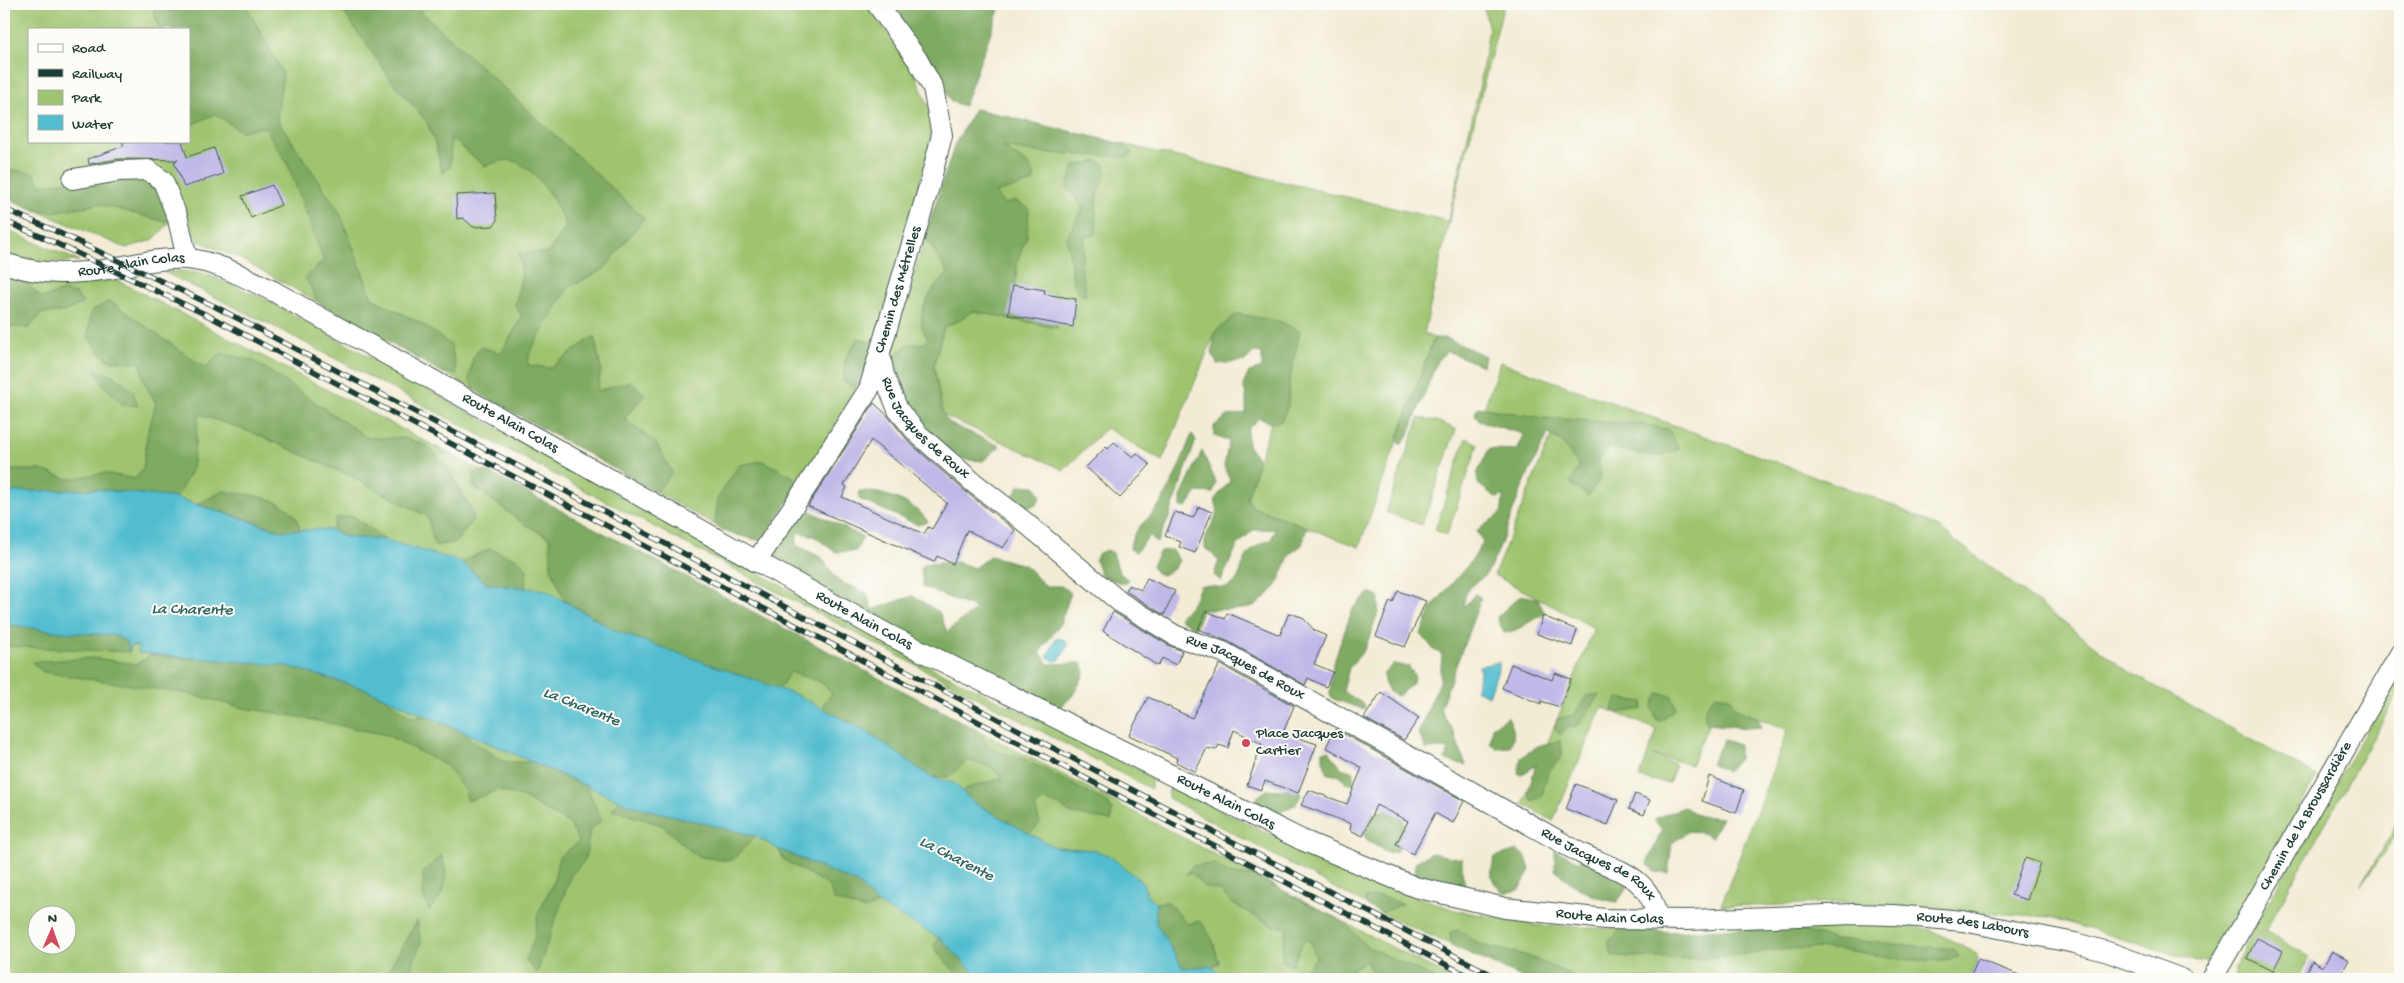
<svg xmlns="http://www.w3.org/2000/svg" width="2404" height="983" font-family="'Gochi Hand',sans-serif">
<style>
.green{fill:#9fc46f;stroke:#5f8052;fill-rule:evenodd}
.forest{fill:#7faa62;stroke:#4f744b}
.water{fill:#53bdcf;stroke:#397d82}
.building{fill:#c0b8e7;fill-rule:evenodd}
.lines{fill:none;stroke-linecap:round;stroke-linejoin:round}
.minor-casing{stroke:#3f574c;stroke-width:22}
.minor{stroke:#fff;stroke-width:20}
.rail-casing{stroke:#1f3d34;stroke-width:5.5}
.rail{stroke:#fdfcf7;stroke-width:4;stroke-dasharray:11;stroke-linecap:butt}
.poi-dot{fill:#d1495b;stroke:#fdfcf7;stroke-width:2}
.labels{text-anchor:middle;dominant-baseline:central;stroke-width:4;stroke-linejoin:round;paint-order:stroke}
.street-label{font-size:15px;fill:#1f3d34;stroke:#fdfcf7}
.poi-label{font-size:15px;fill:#1f3d34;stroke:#fdfcf7;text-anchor:start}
.water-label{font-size:16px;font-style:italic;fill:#2f6362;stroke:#fdfcf7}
</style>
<rect width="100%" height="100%" fill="#fdfcf7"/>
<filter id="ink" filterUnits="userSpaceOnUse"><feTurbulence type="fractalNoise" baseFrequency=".02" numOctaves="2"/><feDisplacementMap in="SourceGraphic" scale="10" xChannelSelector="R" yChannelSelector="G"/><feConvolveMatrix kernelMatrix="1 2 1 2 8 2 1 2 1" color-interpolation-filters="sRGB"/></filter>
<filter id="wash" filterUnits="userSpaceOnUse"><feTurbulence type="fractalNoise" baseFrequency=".0096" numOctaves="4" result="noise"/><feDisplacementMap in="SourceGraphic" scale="20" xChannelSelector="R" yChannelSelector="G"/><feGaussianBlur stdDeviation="1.12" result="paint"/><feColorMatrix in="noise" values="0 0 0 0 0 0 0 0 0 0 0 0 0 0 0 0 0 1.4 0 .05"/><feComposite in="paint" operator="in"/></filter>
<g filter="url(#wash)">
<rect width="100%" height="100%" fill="#f3ecd5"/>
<g class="green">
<path d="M4,4H865L910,61L933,118L929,148L873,355L826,443L762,541L729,533L245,261L199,241L183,209L153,240L126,248L4,197ZM29,29H189V141H29Z"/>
<polygon points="1483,4 1504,4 1449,221 1424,334 1434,338 1359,547 1245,504 1300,332 1214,336 1162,461 1106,428 1064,470 943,415 926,428 890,374 890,349 955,144 975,109 1448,221 1480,84 1489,29"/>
<path d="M4,229L79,261C52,263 29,262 4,253Z"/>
<polygon points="180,271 206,274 267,300 910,657 1138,769 1151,779 1151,789 279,329 164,272"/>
<path d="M4,275C45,288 76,284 117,280L1453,979H4ZM38,916H68V946H38Z"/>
<polygon points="1500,362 1888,503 1936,526 2126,670 2317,776 2223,947 2206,962 2192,960 2050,917 1841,902 1760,906 1721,905 1788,730 1718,702 1691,765 1653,755 1676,765 1669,783 1639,778 1657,730 1602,707 1553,821 1523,804 1594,628 1494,575 1553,431 1481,417"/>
<polygon points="1419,418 1436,421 1456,429 1422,525 1386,512"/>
<polygon points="1466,438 1478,444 1447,535 1435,530"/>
<polygon points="2400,671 2400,690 2265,931 2310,957 2298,979 2235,979 2235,968 2255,926"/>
<polygon points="1169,790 1178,790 1322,859 1397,890 1455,910 1533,925 1674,932 1816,924 1893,923 1931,930 1976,953 1978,959 1969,979 1526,979 1381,913 1168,798"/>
<polygon points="2400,818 2400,829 2361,886"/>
</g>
<g class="forest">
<polygon points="152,4 245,4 283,73 277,119 340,213 372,298 422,324 451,345 457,374 443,373 318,302 305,277 324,261 288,165 265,127 240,131 215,114 189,126 189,29 159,29"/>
<path d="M338,4H413L644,218L604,269L568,288L530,351L528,365L550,368L594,336L601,369L597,391L631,381L645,395L624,419L656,443L672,472L657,492L477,392L469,380L473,358L481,347L501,353L522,317L515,305L522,274L519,252L548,253L566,226C558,205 534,162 508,160C501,160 491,164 485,166L451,138L450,167L442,174L436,146L427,122L392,81Z"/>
<polygon points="886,4 1001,4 964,106 952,102 924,56"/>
<path d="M975,109L1122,144L1132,152L1129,157L1044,153L1002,147L1029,165L1035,177L1033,182L995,193L1004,204L1015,201L1029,209L1027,236L1018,259L1013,305L1057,322V328L972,311L958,321L944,327L934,365L943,415L951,424L1000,446L983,461C977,460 969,461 963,459C931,443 890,397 890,360L907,345L925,343L928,339C911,314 931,291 948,273L925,237L955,144Z"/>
<path d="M1098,161L1105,164C1108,177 1098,186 1097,198C1095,211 1098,221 1095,234L1085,238L1081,266L1086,296L1079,293L1073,280L1067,238L1083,208L1067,187L1074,166Z"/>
<polygon points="14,170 34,173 41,185 148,170 182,209 166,222 99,204 52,212 33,209 4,197 4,173"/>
<polygon points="4,272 27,284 42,298 63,291 76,294 83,303 64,312 42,313 29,328 4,326"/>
<polygon points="110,301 205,368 221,353 254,361 368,438 405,438 429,447 450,472 473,513 472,520 456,542 435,546 427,516 350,476 256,434 199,414 192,469 176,498 96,489 4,492 4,470 41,470 68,479 105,473 135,479 143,469 147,436 156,403 144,382 141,363 107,360 88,337 91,311"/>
<path d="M1237,314L1279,321L1300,331L1289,384L1288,406L1281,421L1271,423L1259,418L1247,430L1248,445L1259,461L1247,498L1253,507L1307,527L1302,545L1290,554L1276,587L1258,604L1244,609L1202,610L1195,629L1179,618L1195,599L1200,586C1211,583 1221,591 1230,586C1247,577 1235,550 1271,540L1275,529L1253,530L1237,546L1221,581L1214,575L1219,560L1205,548V538L1218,512L1215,499L1230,481L1224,466L1229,441L1214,436V426L1228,416L1246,413V395L1243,385L1249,372L1262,368V353L1254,352L1245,361L1217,364L1212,353L1215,332Z"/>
<polygon points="858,338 871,342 873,355 855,388 843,381 845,360"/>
<polygon points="1434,338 1446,338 1485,356 1483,366 1447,351 1437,362 1408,436 1401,445 1397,441"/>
<polygon points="95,370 114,376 133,391 138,406 123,405 104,386"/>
<path d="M1478,407L1543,418L1641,424L1668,429L1679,449L1659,457L1610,448L1598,459L1601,478L1588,496L1570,483L1579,466L1561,441L1548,434C1538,454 1528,473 1520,493C1509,519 1503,544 1490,568C1481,584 1463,584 1464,607L1475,594L1481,598L1440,709L1453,731L1466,765L1445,760L1448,748L1426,749L1418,733L1440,681L1442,654L1434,650L1421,634L1432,607L1473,559L1483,542L1477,531L1501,513L1504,495L1497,498L1478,484L1477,474L1489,449L1518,450L1523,434L1479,421L1475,414Z"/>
<path d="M1192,434L1196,440L1169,518L1157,543L1150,535L1136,552L1130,549C1131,530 1147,521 1157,508C1173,487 1182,458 1192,434Z"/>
<polygon points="1202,451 1216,482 1213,493 1197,492 1186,508 1181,507 1181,497"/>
<polygon points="763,461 794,477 791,497 762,541 729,533 715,525 718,498 739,465"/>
<polygon points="486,471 981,732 988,746 1002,753 1022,758 1109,804 1112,811 1111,821 1069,813 1061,806 1044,800 1035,807 1040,823 1030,834 973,802 962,792 965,789 1002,778 991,767 967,760 950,777 931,777 868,732 824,710 824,703 832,694 821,682 790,672 779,689 618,632 565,601 551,567 550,538 526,525 473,486 474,473"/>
<polygon points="1020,485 1035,486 1041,496 1036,505 1025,508 1013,496"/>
<path d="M223,491C249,495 296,497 300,530L283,531L198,504Z"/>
<path d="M859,491C882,491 916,502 928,522L918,525L859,499Z"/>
<polygon points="799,503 812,512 863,537 856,551 835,552 814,536 797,532 796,545 822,558 838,581 867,593 872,610 913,596 939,612 947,632 976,609 923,587 921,567 925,564 958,562 974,568 990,556 1025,565 1045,586 1061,586 1071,593 1060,624 1040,652 1048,664 1082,663 1085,673 1072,697 1059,707 1033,703 937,657 910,657 775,563 774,546"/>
<polygon points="353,516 386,540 344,537 332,530 336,518"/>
<polygon points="490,549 515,558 527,569 525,588 487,584 461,562"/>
<polygon points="1107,550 1113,553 1119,572 1128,580 1124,584 1102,576 1095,560 1099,553"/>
<polygon points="1172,550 1179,560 1175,568 1163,575 1156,573 1152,565 1160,551"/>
<polygon points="1370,592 1379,597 1378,612 1365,649 1349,668 1343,691 1366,706 1363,709 1333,699 1330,694 1333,664 1353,608"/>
<path d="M1521,595L1538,599L1545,614C1528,620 1523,630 1504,633L1497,617Z"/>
<polygon points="4,624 60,632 113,635 126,641 130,652 4,646"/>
<polygon points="151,655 183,658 231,659 287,666 365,689 383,697 410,717 426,716 466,733 470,739 504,762 531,762 586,786 602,820 590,830 585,860 571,875 537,973 526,961 534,939 538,914 554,881 559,857 579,842 570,824 522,797 498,790 468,801 464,790 447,766 387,735 289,715 244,708 189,694 43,672 32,662 92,658 137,664"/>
<polygon points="1393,664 1409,667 1414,675 1413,683 1398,696 1389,692 1384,682 1384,673"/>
<polygon points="1658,693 1672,696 1676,708 1661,721 1657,720 1652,708"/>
<polygon points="1599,695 1579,725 1567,728 1560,735 1554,728 1557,719 1574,715 1586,696"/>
<polygon points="1716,695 1729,697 1735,709 1758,718 1761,727 1749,728 1708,724 1705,718 1705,708"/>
<polygon points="1618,698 1643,702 1642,709 1617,713 1612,709"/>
<path d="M1508,717C1514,729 1516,734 1510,747L1496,748L1490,743L1492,727Z"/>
<polygon points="1724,740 1739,745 1739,759 1727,772 1711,763"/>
<polygon points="1560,741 1563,755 1548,772 1542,796 1532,801 1528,791 1536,765 1522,775 1518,773 1521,757 1538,746"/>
<polygon points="1323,751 1329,751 1341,768 1354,772 1353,785 1346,783 1338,775 1328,774 1323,760"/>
<polygon points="1300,789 1301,795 1296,804 1276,815 1258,807 1257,797 1267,790"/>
<polygon points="620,800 630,805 755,836 735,858 728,861 696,856 662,825 612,810"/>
<polygon points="1684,807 1700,816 1722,818 1711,838 1706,834 1689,831 1672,843 1668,873 1655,872 1647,863 1662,830 1654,819"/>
<path d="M1390,810L1399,814L1407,826L1397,851L1387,853L1366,839L1362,830C1367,814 1374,811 1390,810Z"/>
<polygon points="778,849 857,883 878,904 865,910 834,900 828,885 784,860"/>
<path d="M1517,850L1526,857L1530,870L1519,890L1505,893C1490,882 1489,875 1495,857Z"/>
<path d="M1555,850L1578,861H1611L1628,887L1617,902C1592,899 1574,886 1555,870Z"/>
<polygon points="1431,853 1462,859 1462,872 1466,889 1415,878 1416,862"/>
<path d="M441,855C450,881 447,891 429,910L423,896V873Z"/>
<polygon points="1215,864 1227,873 1254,876 1345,923 1366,946 1437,979 1381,979 1370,970 1367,961 1350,970 1349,979 1297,979 1316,958 1311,942 1304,939 1292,965 1283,962 1282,947 1287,928 1273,926 1233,904 1219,890 1204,887 1192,873 1186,874 1192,866"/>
<polygon points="1381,896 1402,904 1381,913 1366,905 1365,898"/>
<polygon points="1168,902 1187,924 1201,921 1213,941 1219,963 1213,966 1183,968 1156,923 1156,903"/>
<polygon points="417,921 421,943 407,979 383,979"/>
<path d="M1780,926L1834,939L1954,949L1959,957C1918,968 1871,951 1830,949C1789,946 1748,954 1708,958C1676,960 1643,957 1612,956L1608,942L1621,929L1674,932Z"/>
<polygon points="1458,929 1480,945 1525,955 1581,979 1526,979 1451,945 1450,933"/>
<path d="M938,937L941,939L981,979H960C952,967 942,959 934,947Z"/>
</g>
<g class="water">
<polygon points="96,489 176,498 282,531 321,529 332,530 344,537 386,540 461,562 487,584 545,590 618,632 797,695 868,732 931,777 954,783 973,802 1030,834 1055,847 1094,850 1110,856 1143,883 1147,895 1156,903 1156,923 1183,968 1213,966 1218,974 1219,979 981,979 941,939 878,904 857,883 778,849 755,836 630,805 365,689 287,666 138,653 139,647 131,645 130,652 126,641 113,635 60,632 4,624 4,492"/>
<polygon points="1056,638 1065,640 1068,645 1059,660 1054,661 1047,657"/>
<polygon points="1499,662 1499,667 1489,696 1475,690 1480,673 1479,666"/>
</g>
<g id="blocks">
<g class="building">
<polygon points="122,141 182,141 187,157 214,148 223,174 184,187 174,162 178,160 119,159 89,164 88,159 124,146"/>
<polygon points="272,185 281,205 251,218 242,196"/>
<polygon points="495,193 497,221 493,226 473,227 463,218 457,219 456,195"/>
<polygon points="1013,285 1045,290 1044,294 1076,299 1073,327 1008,315"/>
<path d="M874,403L887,415L910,443L966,492L1015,530L1003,548L967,530L953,564L937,556L934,562L808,506ZM871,440L947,503L932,529L928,527L924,534L842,497L847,487L844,485Z"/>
<polygon points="1114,442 1133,457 1137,453 1150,465 1120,498 1086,467 1106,447 1108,449"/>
<polygon points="1199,507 1212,512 1195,553 1179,547 1181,542 1165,536 1175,512 1193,518"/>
<polygon points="1147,578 1175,591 1164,615 1126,591 1129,585 1141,590"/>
<polygon points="1398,591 1426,601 1405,647 1376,636 1390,601 1393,603"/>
<polygon points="1206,611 1225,619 1227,613 1280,635 1289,613 1302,617 1315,631 1326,636 1314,664 1333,672 1326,687 1308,678 1305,685 1229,642 1198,629"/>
<polygon points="1113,612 1170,646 1182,651 1176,665 1162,658 1158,666 1103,631"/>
<polygon points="1543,616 1577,630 1572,646 1537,634"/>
<polygon points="1220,664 1294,706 1283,733 1317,744 1298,793 1265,781 1261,790 1247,785 1262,744 1234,730 1228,748 1219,745 1216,750 1207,748 1195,772 1176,762 1177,758 1129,735 1148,697 1192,718"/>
<polygon points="1511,664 1552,680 1555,673 1571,679 1560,707 1541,701 1541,704 1502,688"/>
<polygon points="1381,692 1419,718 1404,740 1364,718"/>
<polygon points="1335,729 1464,801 1453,823 1435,813 1413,854 1396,844 1408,821 1376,805 1363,836 1350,830 1351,824 1301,805 1309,790 1347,804 1362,768 1326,747"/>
<polygon points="1709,776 1744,790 1736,813 1702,801"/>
<polygon points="1576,784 1618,800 1608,825 1566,809"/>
<polygon points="1635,794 1650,800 1644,815 1629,809"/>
<polygon points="2025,858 2040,863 2027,900 2011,895"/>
<polygon points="2257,938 2283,951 2273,971 2247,958"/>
<polygon points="2332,951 2349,960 2340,976 2346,979 2302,979 2312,961 2323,967"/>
<polygon points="1978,959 2027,978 2027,979 1969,979"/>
</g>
</g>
</g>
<g filter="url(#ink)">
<use href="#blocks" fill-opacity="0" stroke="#3f574c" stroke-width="1"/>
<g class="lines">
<defs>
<g id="minor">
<polyline points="73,179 120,171 148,170 163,181 178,219 187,259"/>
<path id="s1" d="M4,263C39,275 72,275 109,269C134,264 162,257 188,259C218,262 246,278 273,291L889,635L1302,840L1415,887L1505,908L1605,919L1687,920L1854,914L1894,915L1963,921L2075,943L2108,952L2182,979"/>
<path id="s2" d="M880,355L884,375L898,410L918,434L974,483L1021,519L1120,602L1176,636L1223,652L1582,854C1618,871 1652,876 1657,920"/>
<path id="s3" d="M756,562L809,483L869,389L928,190L942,135L933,88L917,59L877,4"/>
<path id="s4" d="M2212,979L2400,654"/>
</g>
</defs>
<use href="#minor" class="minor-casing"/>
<use href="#minor" class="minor"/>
<defs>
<g id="rail">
<polyline points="4,209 51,229 216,307 1163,806 1500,979"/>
<polyline points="4,221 47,239 211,317 1159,817 1474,979"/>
</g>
</defs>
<use href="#rail" class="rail-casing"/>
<use href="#rail" class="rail"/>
</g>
</g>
<circle class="poi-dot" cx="1246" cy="743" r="5"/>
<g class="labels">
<g class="street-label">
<text stroke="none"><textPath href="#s1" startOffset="129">Route Alain Colas</textPath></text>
<text stroke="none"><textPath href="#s3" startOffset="310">Chemin des Métrelles</textPath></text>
<text stroke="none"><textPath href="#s1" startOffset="549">Route Alain Colas</textPath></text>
<text stroke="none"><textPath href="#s2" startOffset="89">Rue Jacques de Roux</textPath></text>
<text stroke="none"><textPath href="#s1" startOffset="954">Route Alain Colas</textPath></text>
<text stroke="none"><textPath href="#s2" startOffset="494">Rue Jacques de Roux</textPath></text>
<text stroke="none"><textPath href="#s1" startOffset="1359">Route Alain Colas</textPath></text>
<text stroke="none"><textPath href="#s4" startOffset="188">Chemin de la Broussardière</textPath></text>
<text stroke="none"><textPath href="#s2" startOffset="899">Rue Jacques de Roux</textPath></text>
<text stroke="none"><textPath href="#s1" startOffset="1764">Route Alain Colas</textPath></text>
<text stroke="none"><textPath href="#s1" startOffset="2128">Route des Labours</textPath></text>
</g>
<g class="poi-label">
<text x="1256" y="734">Place Jacques<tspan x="1256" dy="17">Cartier</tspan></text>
</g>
<g class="water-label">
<text transform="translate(192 611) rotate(1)">La Charente</text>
<text transform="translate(581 708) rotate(22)">La Charente</text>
<text transform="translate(956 860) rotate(27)">La Charente</text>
</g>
</g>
<rect width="2404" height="983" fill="none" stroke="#fdfcf7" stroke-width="20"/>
<rect x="28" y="28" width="162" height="115" fill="#fdfcf7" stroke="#a4b0a9"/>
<rect x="38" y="44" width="25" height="8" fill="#ffffff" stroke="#a4b0a9"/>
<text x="72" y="52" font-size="15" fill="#1f3d34">Road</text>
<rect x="38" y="69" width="25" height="8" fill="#1f3d34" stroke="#a4b0a9"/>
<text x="72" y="78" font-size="15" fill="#1f3d34">Railway</text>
<rect x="38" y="90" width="25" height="15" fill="#9fc46f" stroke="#a4b0a9"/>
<text x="72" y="102" font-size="15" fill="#1f3d34">Park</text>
<rect x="38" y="115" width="25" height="15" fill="#53bdcf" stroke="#a4b0a9"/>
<text x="72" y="128" font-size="15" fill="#1f3d34">Water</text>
<g transform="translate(52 930) rotate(2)"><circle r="24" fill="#fdfcf7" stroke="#a4b0a9"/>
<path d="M0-4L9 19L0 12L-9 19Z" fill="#d1495b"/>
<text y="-8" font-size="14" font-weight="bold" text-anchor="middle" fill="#1f3d34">N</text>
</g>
</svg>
